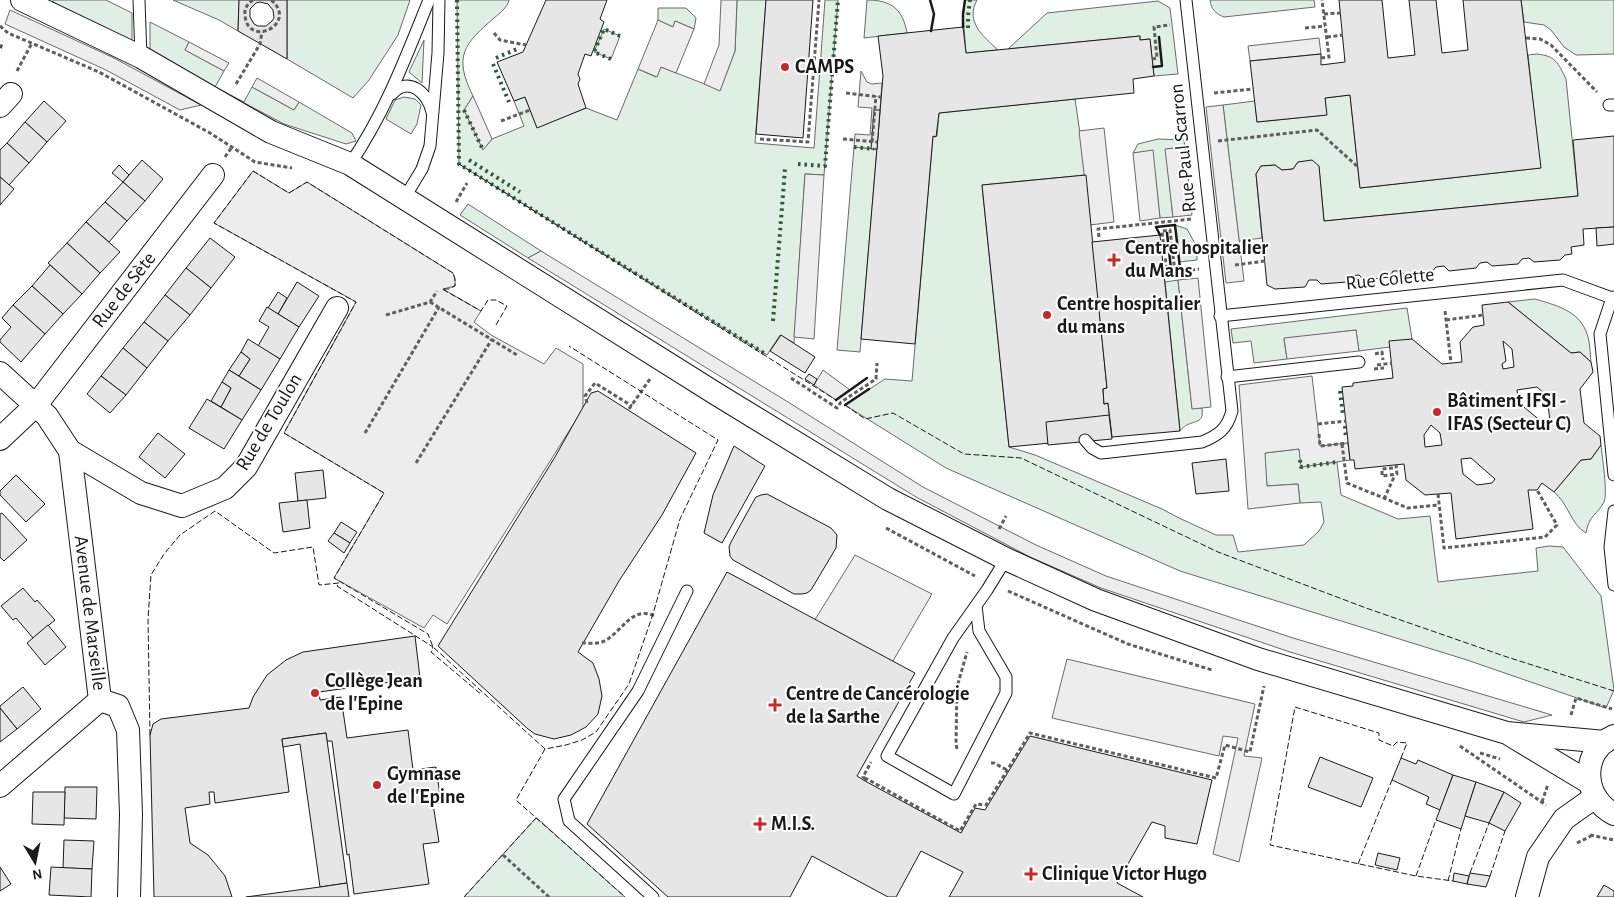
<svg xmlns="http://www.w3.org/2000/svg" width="1614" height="897" font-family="'Alegreya Sans',sans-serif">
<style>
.green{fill:#e0efe3;stroke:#6a6a6a}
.parking{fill:#ededed;stroke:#6a6a6a}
.building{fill:#e6e6e6;stroke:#1a1a1a;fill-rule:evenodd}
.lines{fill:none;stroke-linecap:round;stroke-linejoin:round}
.lane-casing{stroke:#1a1a1a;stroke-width:13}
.street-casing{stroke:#1a1a1a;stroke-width:24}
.path{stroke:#5f5f5f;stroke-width:3;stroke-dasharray:4 2.5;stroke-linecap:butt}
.lane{stroke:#fff;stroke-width:11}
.street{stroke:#fff;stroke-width:22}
.hedge{stroke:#2b5a34;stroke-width:4;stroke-dasharray:2.5 4;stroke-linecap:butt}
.fence{stroke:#1a1a1a;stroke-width:1;stroke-dasharray:6 2.5;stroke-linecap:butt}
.wall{stroke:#1a1a1a;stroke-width:2.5}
.poi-dot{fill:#c62828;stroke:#fff;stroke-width:2}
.labels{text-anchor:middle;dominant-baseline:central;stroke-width:4;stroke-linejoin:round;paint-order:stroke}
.poi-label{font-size:20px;font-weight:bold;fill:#1a1a1a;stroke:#fff;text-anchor:start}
.street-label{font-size:20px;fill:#1a1a1a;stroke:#fff}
</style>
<rect width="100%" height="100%" fill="#fff"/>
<g class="green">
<polygon points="53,0 106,0 132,13 132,44 53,2"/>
<polygon points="173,0 239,0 238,31 219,20"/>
<polygon points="287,0 410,0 398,35 369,80 353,98 287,59"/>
<path d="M457,0H509C507,8 500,13 494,18C464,44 453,56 473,96L464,110L483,149L492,139L524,126L514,101L525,97L537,127L586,108L617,120L638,69L656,77L661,67L720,90L735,51L737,0H766L755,143L814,148L825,0H838L824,175L805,174L794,343L780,335L767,355L459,164Z"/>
<path d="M867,0C891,0 903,9 907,33L864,38Z"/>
<path d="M965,0H977C965,22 983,36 998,50L966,53L963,14Z"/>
<path d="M1210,0H1314L1315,7L1224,17C1216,14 1211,9 1210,0Z"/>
<polygon points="1521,0 1614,0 1614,54 1576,55 1564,47 1551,30 1544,25 1524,22"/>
<polygon points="1158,1 1170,8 1178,74 1154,76 1150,39 1140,40 1140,36 1008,49 1047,13"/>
<polygon points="658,8 686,8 696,18 694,29 675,21 673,27 658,20"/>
<polygon points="150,22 189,42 185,50 224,71 215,87 244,102 252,87 294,110 299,102 352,133 356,141 346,144 284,124 150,53"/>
<polygon points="424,40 422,83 409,72"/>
<path d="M1537,54C1556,56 1558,63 1566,79L1578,196L1324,221L1319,167L1312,161L1298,162L1293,169L1282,170L1275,165L1261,166L1256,174L1262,238L1239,241L1223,105L1255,101L1257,122L1326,115L1325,98L1350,95L1360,188L1540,168L1528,55Z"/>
<polygon points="404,97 415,99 421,105 417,124 411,134 386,119 395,100"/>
<polygon points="1075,99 1086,175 982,185 1009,447 1035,455 1162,509 1179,518 1216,535 1233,535 1238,552 1304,545 1319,531 1324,522 1321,502 1300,503 1298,484 1267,486 1264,453 1299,449 1302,466 1337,462 1341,495 1398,519 1430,516 1438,582 1538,571 1536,548 1549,546 1563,547 1601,596 1614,690 1606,708 1467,660 1180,571 946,468 845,405 885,379 912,381 933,136 937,136 939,113"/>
<polygon points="1158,139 1184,140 1185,147 1166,149 1173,217 1160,218 1152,151 1133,153 1138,144"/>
<polygon points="854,147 877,149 860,352 837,350"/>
<polygon points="468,204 541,251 528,258 460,215"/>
<polygon points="1175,225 1187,229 1197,247 1197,260 1179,262"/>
<path d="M1178,280L1192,408H1202C1204,423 1197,420 1187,425C1186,425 1180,430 1180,431L1165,282Z"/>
<path d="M1535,299C1555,305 1577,310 1586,331C1590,340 1590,352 1591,362L1580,352L1571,353L1508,302Z"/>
<polygon points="1407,308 1412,339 1390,347 1359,351 1356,330 1284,339 1287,359 1254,363 1251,341 1233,343 1231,329"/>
<path d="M1601,445C1602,457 1608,492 1604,502C1597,515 1589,515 1586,533C1571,525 1568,503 1554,492L1581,460L1591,459Z"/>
<polygon points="536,818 538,819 625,897 464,897"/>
</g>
<g class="parking">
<polygon points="721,0 737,0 735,51 720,91 704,84 719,45"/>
<polygon points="10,10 114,58 201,105 180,110 106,70 5,24"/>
<polygon points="658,20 673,27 675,21 694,29 676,73 661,67 657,77 638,69"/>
<polygon points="604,29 620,36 611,59 594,52"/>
<polygon points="1319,38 1321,54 1250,61 1248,46"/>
<polygon points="189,42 229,63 224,71 185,50"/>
<polygon points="861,71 867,82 872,84 882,83 877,149 854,147 855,134 870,135 872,108 858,107"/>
<polygon points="257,78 299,102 294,110 252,87"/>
<polygon points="473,96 492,139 483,150 464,110"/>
<polygon points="1223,105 1244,281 1226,283 1206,107"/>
<polygon points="1104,128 1114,222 1090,225 1079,131"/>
<polygon points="1185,147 1192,215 1173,217 1165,149"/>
<polygon points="1153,150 1160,218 1140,221 1133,153"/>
<polygon points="253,171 289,193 307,182 453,273 455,279 455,286 443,289 481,311 474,322 491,335 544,364 556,348 583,364 583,409 447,624 433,615 424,628 334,578 384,493 284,433 356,302 214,223"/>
<polygon points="805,174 824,175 814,339 794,337"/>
<polygon points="541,251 788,402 923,487 1036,545 1106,576 1293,638 1552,715 1524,722 1290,652 1101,588 1030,557 916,497 528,258"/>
<polygon points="1198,278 1211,407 1192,409 1178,280"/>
<polygon points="1356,330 1359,351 1287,359 1284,338"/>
<polygon points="823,370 850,390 836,400 814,385"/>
<polygon points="1312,376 1320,446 1348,443 1350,460 1301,467 1299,449 1265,453 1267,486 1298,484 1300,503 1248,509 1239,385"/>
<polygon points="855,555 932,594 855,726 777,681"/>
<polygon points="1067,659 1255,704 1244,756 1262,758 1239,862 1213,854 1238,738 1223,736 1219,756 1052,718"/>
</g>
<g class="building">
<path d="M239,0H287V59L238,31ZM260,2L268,4L273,10L274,18L272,21L266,26H258L254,24L250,17V9L256,3Z"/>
<polygon points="546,0 607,0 600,19 604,22 591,56 585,54 578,74 580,79 578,84 586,108 537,128 525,97 514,101 497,62 523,52"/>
<polygon points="766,0 813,0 803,138 756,134"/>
<polygon points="1339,0 1382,0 1388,58 1415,55 1409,0 1436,0 1442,53 1468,50 1463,0 1521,0 1541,168 1360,188 1350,95 1325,98 1327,115 1257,122 1250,61 1321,54 1321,65 1345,62"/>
<polygon points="963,27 966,53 1140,36 1140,40 1150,39 1154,76 1133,79 1134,93 939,113 936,137 933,136 915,344 861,339 883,76 878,36"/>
<polygon points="44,101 66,121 47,142 25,122"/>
<polygon points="874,110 880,110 877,149 871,149"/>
<polygon points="25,122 47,142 29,163 7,143"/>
<polygon points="1614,136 1614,227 1583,229 1584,245 1571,247 1572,254 1565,255 1560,260 1534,262 1529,258 1522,259 1518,264 1492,266 1487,262 1480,263 1476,268 1449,271 1444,266 1436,267 1431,273 1406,276 1401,271 1393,271 1390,277 1364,280 1359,275 1351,276 1347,282 1321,284 1317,280 1309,280 1305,287 1275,289 1267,285 1256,174 1261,166 1275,165 1282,170 1293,169 1298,162 1312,160 1319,166 1324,221 1578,196 1573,140"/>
<polygon points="7,143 29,163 9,185 0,177 0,150"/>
<polygon points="142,160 163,179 145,201 123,182"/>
<polygon points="119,165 129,175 123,182 112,173"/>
<polygon points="1086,175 1107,388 1103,389 1104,404 1108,403 1112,437 1009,447 982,185"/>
<polygon points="0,177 14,189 0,205"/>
<polygon points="123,182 145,201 127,221 105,202"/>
<polygon points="105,202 127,221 109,242 86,222"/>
<polygon points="86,222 120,252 100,273 67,243"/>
<polygon points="1614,227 1614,244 1597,246 1596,228"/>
<polygon points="1160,235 1180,431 1112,437 1108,403 1104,404 1103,389 1107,388 1092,242"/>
<polygon points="210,238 235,257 211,288 186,268"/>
<polygon points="67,243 100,273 82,294 48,263"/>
<polygon points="50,265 82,294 63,314 32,286"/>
<polygon points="186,268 211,288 190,315 165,295"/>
<polygon points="297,282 319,296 299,327 278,314"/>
<polygon points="32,286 63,314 45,334 13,305"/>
<polygon points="278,292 287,298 278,314 268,308"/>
<polygon points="165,295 190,315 168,341 144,322"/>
<path d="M1508,302L1571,353L1580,352L1591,362L1593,372L1580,389L1584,423L1600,436L1601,445L1591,459L1581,460L1554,492L1542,483L1537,490H1528L1533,529L1456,539L1451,493L1425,495L1406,480L1404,464L1355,469L1354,460H1350L1342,387L1353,386V383L1393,378L1389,341L1412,339L1442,364L1462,362L1460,342L1473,327L1484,325L1482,305ZM1503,341L1512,349L1514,367L1503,369L1502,364L1506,361ZM1537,387L1547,396L1550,421L1542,422L1519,403L1517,390ZM1431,425L1440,433L1442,445L1425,447L1424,435ZM1471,458L1495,479L1492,483L1477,485L1463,474L1461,459Z"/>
<polygon points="13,305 45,334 21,362 0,342 0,340 11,327 2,318"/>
<polygon points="267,307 299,327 280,359 258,346 269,327 259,321"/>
<polygon points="144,322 168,341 147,368 123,348"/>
<polygon points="781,335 815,357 805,373 770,351"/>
<polygon points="248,339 280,359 261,390 239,376 250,359 241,352"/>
<polygon points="123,348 147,368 126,395 101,376"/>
<polygon points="241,352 250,359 239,376 229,370"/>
<polygon points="229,370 261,390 242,420 221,407 231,388 222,382"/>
<polygon points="809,374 817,379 814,385 805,379"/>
<polygon points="101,376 126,395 110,413 87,394"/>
<polygon points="222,382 231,388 221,407 211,401"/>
<polygon points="598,391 696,453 662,515 619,581 578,652 593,663 599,679 602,696 598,714 586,727 571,735 554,739 535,734 528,729 438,646 555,457 591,393"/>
<polygon points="207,399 242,420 224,449 189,428"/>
<polygon points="1109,415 1112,439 1048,445 1046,422"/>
<polygon points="158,433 185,454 165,478 139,457"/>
<polygon points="734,446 765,466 722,543 704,533 713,495"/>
<polygon points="1226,459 1229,491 1196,494 1192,463"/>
<polygon points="323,470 326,498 298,501 295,473"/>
<polygon points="16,475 45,504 26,522 0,495 0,491"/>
<polygon points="767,494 831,528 837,535 836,548 811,590 807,593 802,594 794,594 733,560 730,556 729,547 731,542 753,502 756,497 761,495"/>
<polygon points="307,500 310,528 283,532 279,503"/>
<polygon points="2,513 27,540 4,561 0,557 0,514"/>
<polygon points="341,522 357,532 350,543 334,533"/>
<polygon points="334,533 350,543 344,553 328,541"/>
<polygon points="727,572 915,673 857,776 865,781 961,833 975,808 985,810 1030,736 1212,780 1197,844 1165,838 1165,826 1152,822 1117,883 1143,897 949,897 963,872 921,851 896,897 888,897 812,856 790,897 668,897 587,824"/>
<polygon points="23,588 35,602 37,600 55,620 33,638 16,618 13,620 1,606"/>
<polygon points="48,625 66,647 45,665 27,643"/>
<polygon points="415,636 420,678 319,692 320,700 341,697 347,738 408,730 413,770 436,767 441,803 433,804 439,842 423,844 429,884 354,894 349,854 347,855 332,741 327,741 326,733 282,739 289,792 215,803 214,792 209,792 210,804 185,808 190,843 208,855 217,866 225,876 232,897 154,897 150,735 153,724 161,719 249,708 253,697 267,675 286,660 303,652"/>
<polygon points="23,687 41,709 17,729 0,708 0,706"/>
<polygon points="0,708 17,729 0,742"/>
<polygon points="326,733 347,883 320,887 300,744 283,747 282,739"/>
<polygon points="1320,757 1373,778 1361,807 1308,787"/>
<polygon points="1401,758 1416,764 1418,760 1453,775 1440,810 1426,804 1429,797 1392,780"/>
<polygon points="1453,775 1476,782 1461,829 1436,820"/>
<polygon points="1476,782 1504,792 1489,823 1465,816"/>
<polygon points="65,787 97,787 96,819 64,818"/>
<polygon points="33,792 65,792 64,825 32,824"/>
<polygon points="1504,792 1521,803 1505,831 1489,823"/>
<polygon points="64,840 94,841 92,869 63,868"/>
<polygon points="1378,853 1400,858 1397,870 1375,865"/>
<polygon points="0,867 11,884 0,891"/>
<polygon points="51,867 92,869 91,897 49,895"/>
<polygon points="1454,873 1469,876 1467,884 1453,881"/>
<polygon points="1470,873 1490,876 1486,887 1467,884"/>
<polygon points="347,883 349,897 246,897 320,887"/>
<polygon points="1604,885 1614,891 1614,897 1597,897"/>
</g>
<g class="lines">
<defs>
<g id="lane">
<polyline points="139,0 141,57"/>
<path d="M392,94C408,75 428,93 432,112"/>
<polyline points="1609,105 1614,105"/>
<path d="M350,164C385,113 406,57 429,0"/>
<polyline points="405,197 422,169 430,146 438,53 439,0"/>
<polyline points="1612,298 1600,334 1614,475"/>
<polyline points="1220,316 1563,280 1612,298 1614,297"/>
<polyline points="1227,377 1359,362"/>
<path d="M1085,440L1092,448L1101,453L1202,442C1219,435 1227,429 1232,411L1186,0"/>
<polyline points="1614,511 1610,547 1614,585"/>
<polyline points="976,606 979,631 1006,677 1006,693 954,794 887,756 953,638 987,590 1006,559"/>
<polyline points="653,897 569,821 564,799 638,691 687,591"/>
</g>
<g id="street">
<polyline points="22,0 141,57 271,132 350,164 718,395 888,499 1006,559 1096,600 1258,659 1507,733 1605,742"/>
<polyline points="0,106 11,94"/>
<polyline points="0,373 47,416 70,451 100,700"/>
<polyline points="0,439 36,405 213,175"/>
<polyline points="70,451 141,493 182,506 225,488 246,467 337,308"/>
<polyline points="100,700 118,706 128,730 131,814 129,897"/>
<polyline points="1512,736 1590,783"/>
<path d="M1614,736C1580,751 1582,798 1614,814"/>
<polyline points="0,786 100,700"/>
<polyline points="1527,897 1538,857 1564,819 1595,797"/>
</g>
</defs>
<use href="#lane" class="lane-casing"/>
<use href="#street" class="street-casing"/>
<g class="path">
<path d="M253,0C247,4 244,9 245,16C249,49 299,23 271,0"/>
<polyline points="1324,14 1340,13"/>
<polyline points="0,26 8,33 99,72 210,133 255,162 292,168"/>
<polyline points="1305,28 1325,26"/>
<polyline points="494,33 500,40 526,45"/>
<polyline points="1327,37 1343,35"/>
<polyline points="1526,38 1540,39 1551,45 1597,92"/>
<polyline points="1321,58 1329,57 1322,0"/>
<polyline points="1152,59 1157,58 1154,27 1170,25"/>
<polyline points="17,71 32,43"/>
<polyline points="236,84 260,44 262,32"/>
<polyline points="846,93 881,97"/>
<polyline points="1214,93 1253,89"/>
<polyline points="501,121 530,110"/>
<polyline points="760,139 808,142 819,0"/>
<polyline points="843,139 877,142"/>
<polyline points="1218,141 1317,130 1358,167"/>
<polyline points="872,142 876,96"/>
<polyline points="225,157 232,147"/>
<polyline points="456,202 467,183"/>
<polyline points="1099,237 1098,229 1192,219"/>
<polyline points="1235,265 1265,261"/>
<polyline points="1175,272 1170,230 1162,231 1167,273 1199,269"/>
<polyline points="430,302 517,355"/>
<polyline points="1445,311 1451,363"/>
<polyline points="386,315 430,302 437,291"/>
<polyline points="1446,320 1483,315"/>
<polyline points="1375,354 1382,352 1383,360"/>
<polyline points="1377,365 1392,363"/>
<polyline points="1374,369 1384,368"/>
<polyline points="791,378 837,408 841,402 876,379 877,363"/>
<polyline points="587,403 585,396 595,383 632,406"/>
<polyline points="629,409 650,379"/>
<polyline points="1318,424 1346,421"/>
<polyline points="365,433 439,307"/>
<polyline points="1319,434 1320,446 1348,443"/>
<polyline points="1342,444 1347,483 1408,508 1439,505"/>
<polyline points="416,463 492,339"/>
<polyline points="1393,468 1382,469 1382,476 1397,474 1396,465"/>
<polyline points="1438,494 1444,548 1545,537 1557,525 1537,490"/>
<polyline points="1384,499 1394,477"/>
<polyline points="886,528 975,576"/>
<polyline points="999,529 1006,516"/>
<polyline points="1008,591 1128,644 1212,670"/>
<path d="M582,643C588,643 596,644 602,642C622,634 630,605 655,616"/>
<polyline points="1571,715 1576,698 1612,709"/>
<polyline points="1460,746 1546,805"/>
<polyline points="957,749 956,744 957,687 967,652"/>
<polyline points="1480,753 1500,759"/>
<polyline points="991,763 994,763 1007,770"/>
<polyline points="866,779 863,777 871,762"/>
<polyline points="865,781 867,779 960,831 976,804 986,805 1030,733 1216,778 1225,745 1250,752 1264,686"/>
<polyline points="1542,802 1548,784"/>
<polyline points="1590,835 1614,840"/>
<polyline points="1577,843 1591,836"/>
<polyline points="503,855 549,897"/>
</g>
<use href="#lane" class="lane"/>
<use href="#street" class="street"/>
<g class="hedge">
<polyline points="457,0 459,164 767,355"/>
<polyline points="968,28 968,16 970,0"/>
<polyline points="0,46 3,47"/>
<polyline points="496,58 517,49"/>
<polyline points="611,59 594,52 604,29 620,36"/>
<polyline points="493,64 509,102"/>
<polyline points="464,110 483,150"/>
<polyline points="854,147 874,149"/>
<polyline points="469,160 520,192"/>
<polyline points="798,164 825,166 838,0"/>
<polyline points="773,321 785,169"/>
<polyline points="1340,391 1343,415"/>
<polyline points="1345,426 1346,439"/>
<polyline points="1300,460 1301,467 1337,462"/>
</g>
<g class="fence">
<polyline points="459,164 836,400"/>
<polyline points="496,325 507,306 496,300 488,300 481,311 442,289 449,289 455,286 455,279 453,273 307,182 289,193 253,171 214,223 356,302 284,433 384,493 334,578 428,634 433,647 545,749 566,745 582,740 596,732 629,684 653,614 680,519 718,440 569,346"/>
<polyline points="845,405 865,419 893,413 964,454 1021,458 1218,552 1366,608 1507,657 1614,691"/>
<polyline points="150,735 148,619 151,575 164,554 180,535 215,511 274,553 313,547 319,585 339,583 337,586 433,647 431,652 482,695"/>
<polyline points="545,749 516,800 625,897"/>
<polyline points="1401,758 1407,743 1397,742 1393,746 1379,740 1379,733 1295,707 1270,845 1416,876 1453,881"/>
<polyline points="1358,864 1392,780"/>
<polyline points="1470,873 1489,823"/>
<polyline points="1416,876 1436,820"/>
<polyline points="1490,876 1505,831"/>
<polyline points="1448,881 1461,829"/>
<polyline points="464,897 536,818"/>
</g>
<g class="wall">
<polyline points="930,0 934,14 931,31"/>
<polyline points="963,27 963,14 965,0"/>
<polyline points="1153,67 1162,66 1159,37"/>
<polyline points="1167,233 1171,269"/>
<polyline points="1160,235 1156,227 1175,225 1180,268"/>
<polyline points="836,400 867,378"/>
<polyline points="845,405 869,389"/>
</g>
</g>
<g class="poi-dot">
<circle cx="785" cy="67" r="5"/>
<path d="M1111.5 252.5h5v5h5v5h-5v5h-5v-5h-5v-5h5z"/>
<circle cx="1047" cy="315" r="5"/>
<circle cx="1437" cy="412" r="5"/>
<circle cx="315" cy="693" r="5"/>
<path d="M772.5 697.5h5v5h5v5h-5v5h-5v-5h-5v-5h5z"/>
<circle cx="377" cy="785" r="5"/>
<path d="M757.5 816.5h5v5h5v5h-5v5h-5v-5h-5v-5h5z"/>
<path d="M1028.5 866.5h5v5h5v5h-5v5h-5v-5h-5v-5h5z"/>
</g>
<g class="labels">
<g class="poi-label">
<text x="795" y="67">CAMPS</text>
<text x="1125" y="248">Centre hospitalier<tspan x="1125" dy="23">du Mans</tspan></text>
<text x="1057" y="304">Centre hospitalier<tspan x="1057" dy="23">du mans</tspan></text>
<text x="1447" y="401">Bâtiment IFSI -<tspan x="1447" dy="23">IFAS (Secteur C)</tspan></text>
<text x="325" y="681">Collège Jean<tspan x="325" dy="23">de l'Epine</tspan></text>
<text x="786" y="694">Centre de Cancérologie<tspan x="786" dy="23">de la Sarthe</tspan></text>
<text x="387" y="774">Gymnase<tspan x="387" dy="23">de l'Epine</tspan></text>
<text x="771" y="824">M.I.S.</text>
<text x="1042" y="874">Clinique Victor Hugo</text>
</g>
<g class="street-label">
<text transform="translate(1183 148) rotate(-96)">Rue Paul Scarron</text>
<text transform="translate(1390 279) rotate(-6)">Rue Colette</text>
<text transform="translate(124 290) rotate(-52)">Rue de Sète</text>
<text transform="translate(269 422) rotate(-59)">Rue de Toulon</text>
<text transform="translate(90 613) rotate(83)">Avenue de Marseille</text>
</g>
</g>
<g transform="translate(35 862) rotate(170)" stroke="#ffffff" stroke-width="4" paint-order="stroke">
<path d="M0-4L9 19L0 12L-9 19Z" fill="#1a1a1a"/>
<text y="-8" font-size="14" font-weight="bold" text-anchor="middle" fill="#1a1a1a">N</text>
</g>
</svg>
